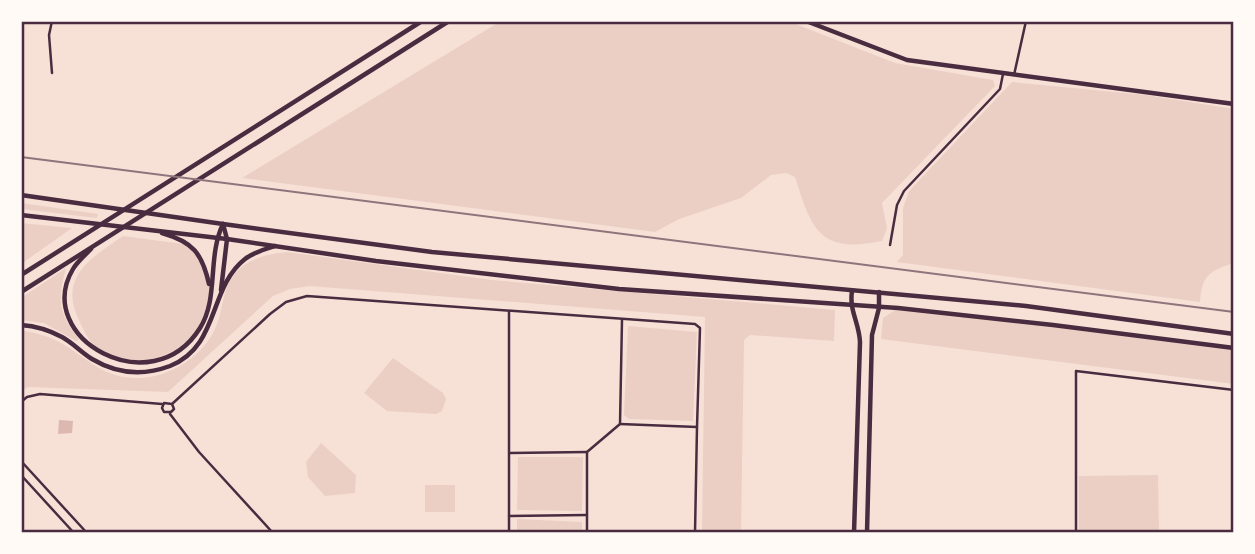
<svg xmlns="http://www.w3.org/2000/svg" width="1255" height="554" font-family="'DM Sans',sans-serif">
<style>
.green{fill:#ebcfc5}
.water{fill:#dcb8b0}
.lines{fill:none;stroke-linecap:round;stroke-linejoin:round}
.minor{stroke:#4a2c40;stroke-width:2.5}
.secondary{stroke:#4a2c40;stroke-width:4.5}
.primary{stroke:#4a2c40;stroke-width:4.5}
.trunk{stroke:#4a2c40;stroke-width:4.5}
.rail{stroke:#8f747c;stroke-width:2}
.neatline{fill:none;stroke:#4a2c40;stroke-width:2.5}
</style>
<rect width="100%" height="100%" fill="#f7e1d7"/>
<g class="green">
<path d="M501,21H788L895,63L993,80L995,86L882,203L887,228L882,241C819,254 812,230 795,177L786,173L771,175L741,198L679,219L655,232L242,178Z"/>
<path d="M1012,82L1146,95L1234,109V263C1209,271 1202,275 1200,302L897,262L903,255V208L909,191Z"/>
<polygon points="21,203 98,214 97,218 21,209"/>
<polygon points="21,223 72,228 21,264"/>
<path d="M123,236L191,245C199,260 208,273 210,289C214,336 164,366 123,361C116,360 104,357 99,352C91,344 83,330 79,320C58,277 91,258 123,236Z"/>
<path d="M287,252L492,280L835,310L834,341L750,335L744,340L741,533H702L705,317L309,286L290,289L273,296L168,392L28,387L21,391V330C35,333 49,336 61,343C89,359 102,378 138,378C170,378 206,355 217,324C221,314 222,303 225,293C234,263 258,255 287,252Z"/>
<path d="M66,268C58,299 57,312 79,339L76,341L44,323L21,320V298Z"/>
<polygon points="898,308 1234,348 1234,384 881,339 883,318"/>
<polygon points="628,326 697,332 693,421 629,419 624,415"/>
<polygon points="393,358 443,393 446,399 442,411 436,414 387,411 364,393"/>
<polygon points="321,443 356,475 355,493 325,496 308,477 306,462"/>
<polygon points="518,457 583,457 582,511 517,510"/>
<polygon points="1158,475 1159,533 1079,533 1079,476"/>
<rect x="425" y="485" width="30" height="27"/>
<polygon points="517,519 582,522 582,533 517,533"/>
</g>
<polygon class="water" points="59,420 73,421 72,433 58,434"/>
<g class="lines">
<g class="minor">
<polyline points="52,73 49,35 52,21"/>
<polyline points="1014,75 1026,21"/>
<polyline points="890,245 897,205 904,191 1000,89 1003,74"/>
<polyline points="21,402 27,397 40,394 162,404"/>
<polyline points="172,404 164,403 162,408 164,412 171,412 174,409 172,404 270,314 286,302 307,296 695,324 700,328 697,427"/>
<polyline points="170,414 199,452 273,533"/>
<polyline points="620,424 697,427 695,533"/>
<polyline points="510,453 587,452"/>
<polyline points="21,461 87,533"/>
<polyline points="21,475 74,533"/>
<polyline points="509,516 586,515"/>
<polyline points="509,533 509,312"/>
<polyline points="587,533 587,452 620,424 622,320"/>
<polyline points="1076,533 1076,371 1234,390"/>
</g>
<g class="secondary">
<polyline points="806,21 907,60 1234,104"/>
<path d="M852,291C849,311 859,322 860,342L854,533"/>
<polyline points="867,533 872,335 879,308 879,292"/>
</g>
<g class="primary">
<polyline points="223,224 432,252 1026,306 1234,334"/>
<polyline points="227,239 376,261 619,289 898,308 1053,325 1234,348"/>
</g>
<g class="trunk">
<polyline points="21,195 223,224"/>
<polyline points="21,215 227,239"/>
<path d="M162,233C193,242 202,253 209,284"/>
<path d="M91,249C85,255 77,262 73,269C32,338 152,405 200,328C219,298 207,257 223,224"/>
<polyline points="21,275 422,21"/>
<polyline points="221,290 227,239 223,224"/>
<polyline points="21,292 449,21"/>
<path d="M21,325C35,326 49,330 62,337C73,343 82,353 92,359C117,374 143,376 170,366C220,346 208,288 245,259C254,252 265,249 275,246"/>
</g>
<polyline class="rail" points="21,157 1234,312"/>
</g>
<rect width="1255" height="554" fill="none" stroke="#fffaf5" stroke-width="46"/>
<rect x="23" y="23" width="1209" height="508" class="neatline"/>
</svg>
